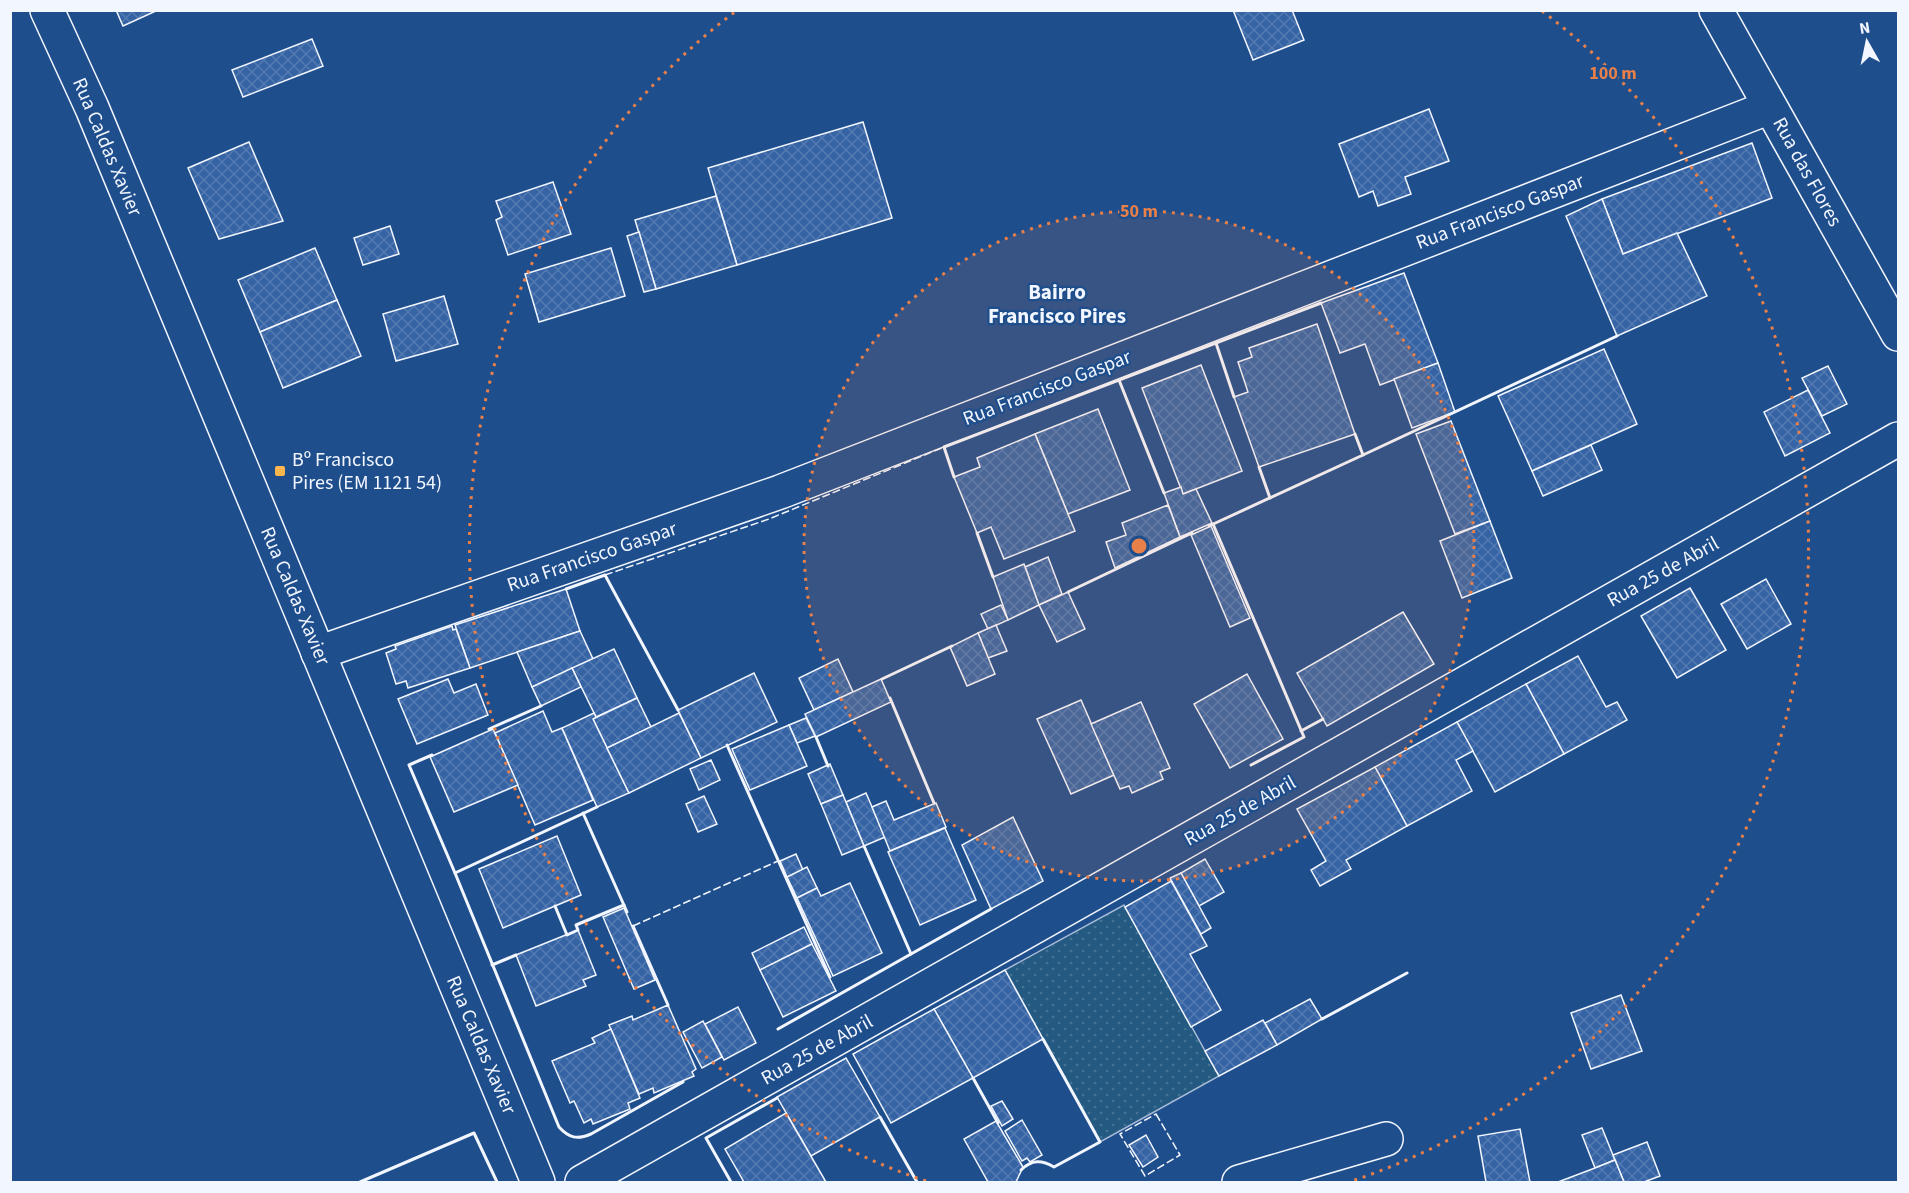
<svg xmlns="http://www.w3.org/2000/svg" width="1909" height="1193" font-family="'Source Sans 3',sans-serif">
<style>
.park{fill:url(#park-dots);stroke:#a8bbd7;stroke-width:1.5}
.building{fill:url(#building-cross-hatch);stroke:#f2f6ff;stroke-width:1.5}
.lines{fill:none;stroke-linecap:round;stroke-linejoin:round}
.minor-casing{stroke:#f2f6ff;stroke-width:36}
.minor{stroke:#1f4e8c;stroke-width:33}
.fence{stroke:#f2f6ff;stroke-width:1.5;stroke-dasharray:8 3;stroke-linecap:butt}
.wall{stroke:#f2f6ff;stroke-width:3}
.ring{fill:none;stroke:#ea8049;stroke-width:3;stroke-dasharray:3 6}
.poi-dot{fill:#ffb74d;stroke:#1f4e8c;stroke-width:2}
.labels{text-anchor:middle;dominant-baseline:central;stroke-width:4.5;stroke-linejoin:round;paint-order:stroke}
.street-label{font-size:20px;fill:#f2f6ff;stroke:#1f4e8c}
.poi-label{font-size:20px;fill:#f2f6ff;stroke:#1f4e8c;text-anchor:start}
.neighbourhood-label{font-size:21px;font-weight:bold;fill:#f2f6ff;stroke:#1f4e8c}
.centre{fill:#ea8049;stroke:#1f4e8c;stroke-width:3}
.ring-label{font-size:18px;text-anchor:middle;font-weight:bold;fill:#ea8049;stroke:#1f4e8c;stroke-width:4.5;stroke-linejoin:round;paint-order:stroke}
</style>
<defs>
<pattern id="park-dots" width="8" height="8" patternUnits="userSpaceOnUse" patternTransform="scale(1.5)"><rect width="8" height="8" fill="#245a82"/><path d="M2 2h.1M6 6h.1" fill="none" stroke="#447295" stroke-width="1.8" stroke-linecap="round"/></pattern>
<pattern id="building-cross-hatch" width="8" height="8" patternUnits="userSpaceOnUse" patternTransform="scale(1.5)"><rect width="8" height="8" fill="#3563a3"/><path d="M0 0l8 8M0 8l8-8" fill="none" stroke="#537ab1"/></pattern>
</defs>
<rect width="100%" height="100%" fill="#1f4e8c"/>
<polygon class="park" points="1124,905 1219,1076 1100,1142 1005,970"/>
<g class="building">
<polygon points="116,10 158,10 123,26"/>
<polygon points="1233,10 1292,10 1304,40 1253,60"/>
<polygon points="312,39 323,66 243,97 232,70"/>
<polygon points="1429,109 1449,161 1405,177 1411,194 1378,206 1373,191 1359,197 1339,144"/>
<polygon points="863,122 892,218 737,265 708,168"/>
<polygon points="249,142 283,221 219,239 188,168"/>
<polygon points="1752,143 1772,198 1623,254 1602,199"/>
<polygon points="553,182 571,234 508,255 496,220 502,217 496,201"/>
<polygon points="716,196 737,265 656,289 635,220"/>
<polygon points="1602,199 1623,254 1677,233 1707,296 1617,336 1566,216"/>
<polygon points="390,226 399,254 363,265 354,238"/>
<polygon points="639,232 656,289 644,292 627,236"/>
<polygon points="315,248 337,300 260,332 238,280"/>
<polygon points="611,248 625,296 539,322 525,274"/>
<polygon points="1404,273 1438,363 1380,385 1365,344 1340,353 1321,303"/>
<polygon points="444,296 458,344 396,361 383,314"/>
<polygon points="337,300 361,356 283,388 260,332"/>
<polygon points="1317,324 1355,434 1259,467 1234,397 1248,392 1238,362 1252,357 1249,348"/>
<polygon points="1604,349 1637,424 1532,471 1498,396"/>
<polygon points="1438,363 1455,412 1412,428 1394,379"/>
<polygon points="1201,365 1242,471 1183,494 1142,388"/>
<polygon points="1828,366 1847,404 1822,416 1802,378"/>
<polygon points="1808,390 1830,433 1785,456 1764,412"/>
<polygon points="1098,409 1130,490 1068,514 1035,434"/>
<polygon points="1451,421 1490,521 1455,534 1416,434"/>
<polygon points="1035,434 1075,531 1004,559 991,527 977,533 954,477 980,467 977,458"/>
<polygon points="1591,445 1602,470 1543,496 1532,471"/>
<polygon points="1181,487 1183,494 1196,489 1212,523 1180,537 1164,493"/>
<polygon points="1168,505 1180,537 1115,568 1106,542 1126,535 1122,523"/>
<polygon points="1490,521 1512,578 1462,598 1440,541"/>
<polygon points="1211,526 1250,618 1230,627 1191,535"/>
<polygon points="1048,557 1062,594 1039,605 1025,567"/>
<polygon points="1024,564 1039,605 1008,620 993,577"/>
<polygon points="1766,579 1791,624 1747,649 1721,604"/>
<polygon points="1690,588 1726,650 1677,678 1641,616"/>
<polygon points="566,589 580,631 470,668 455,625"/>
<polygon points="1068,592 1085,629 1057,642 1039,605"/>
<polygon points="1001,605 1008,620 988,629 981,614"/>
<polygon points="1403,612 1434,664 1327,726 1297,673"/>
<polygon points="996,625 1007,651 988,658 978,633"/>
<polygon points="452,626 453,630 456,629 470,668 408,688 406,681 396,684 386,653 396,649 395,646"/>
<polygon points="580,631 593,659 532,687 517,652"/>
<polygon points="978,633 995,674 967,686 950,647"/>
<polygon points="614,649 637,698 596,717 572,668"/>
<polygon points="1578,656 1606,707 1617,702 1627,720 1564,754 1526,684"/>
<polygon points="838,659 853,692 814,710 799,678"/>
<polygon points="572,668 581,687 541,706 532,687"/>
<polygon points="754,673 777,722 701,758 678,710"/>
<polygon points="1247,674 1283,739 1230,768 1194,704"/>
<polygon points="448,679 454,693 476,684 488,715 417,744 398,699"/>
<polygon points="881,679 891,702 816,737 805,714"/>
<polygon points="1526,684 1564,754 1495,792 1457,722"/>
<polygon points="637,698 651,727 607,748 593,719"/>
<polygon points="1081,700 1114,775 1071,794 1037,719"/>
<polygon points="1141,702 1170,768 1160,772 1163,779 1132,793 1129,786 1120,789 1091,724"/>
<polygon points="543,711 552,732 562,728 593,800 535,825 495,733"/>
<polygon points="594,713 596,717 593,719 629,793 597,807 562,728"/>
<polygon points="679,713 701,758 629,793 607,748"/>
<polygon points="806,718 815,736 797,743 789,725"/>
<polygon points="1457,722 1473,751 1456,760 1472,791 1407,826 1375,767"/>
<polygon points="789,725 807,766 750,790 732,749"/>
<polygon points="493,729 518,785 454,812 430,757"/>
<polygon points="711,760 720,780 699,790 690,769"/>
<polygon points="830,764 843,795 821,804 808,774"/>
<polygon points="1375,767 1407,826 1346,860 1351,869 1320,886 1311,870 1326,861 1297,809"/>
<polygon points="866,793 885,837 864,846 846,802"/>
<polygon points="843,795 864,846 842,855 821,804"/>
<polygon points="704,796 717,824 698,832 686,804"/>
<polygon points="886,801 894,820 936,803 946,827 890,851 872,807"/>
<polygon points="1013,817 1043,881 991,909 962,845"/>
<polygon points="945,828 976,900 920,925 888,852"/>
<polygon points="557,836 581,895 503,928 479,869"/>
<polygon points="796,854 803,870 787,877 780,861"/>
<polygon points="1205,859 1224,892 1199,906 1181,873"/>
<polygon points="807,867 817,888 797,898 787,877"/>
<polygon points="1181,873 1211,928 1201,934 1170,878"/>
<polygon points="1171,881 1207,946 1190,954 1221,1010 1191,1027 1125,907"/>
<polygon points="850,883 882,953 833,976 797,898 817,888 821,896"/>
<polygon points="624,908 655,980 634,989 603,917"/>
<polygon points="804,927 812,944 760,970 752,953"/>
<polygon points="578,930 596,975 583,980 586,986 536,1006 516,955"/>
<polygon points="812,944 836,991 783,1017 760,970"/>
<polygon points="1005,970 1043,1039 973,1078 934,1009"/>
<polygon points="1621,995 1642,1051 1591,1069 1571,1013"/>
<polygon points="1310,999 1322,1019 1277,1045 1265,1023"/>
<polygon points="668,1005 696,1069 692,1072 694,1076 654,1093 653,1088 639,1094 609,1025 632,1016 633,1020"/>
<polygon points="738,1007 756,1043 724,1060 705,1024"/>
<polygon points="934,1009 973,1078 891,1123 853,1054"/>
<polygon points="1263,1020 1277,1045 1219,1076 1205,1051"/>
<polygon points="703,1021 722,1057 702,1068 683,1032"/>
<polygon points="611,1029 640,1098 628,1103 630,1109 593,1124 591,1119 584,1123 574,1101 570,1103 552,1061 595,1043 592,1038"/>
<polygon points="846,1058 880,1117 811,1156 777,1097"/>
<polygon points="1002,1101 1013,1119 1002,1126 991,1106"/>
<polygon points="786,1113 826,1182 744,1182 725,1149"/>
<polygon points="1022,1120 1042,1155 1030,1162 1027,1158 1022,1161 1005,1131"/>
<polygon points="996,1121 1023,1167 1016,1182 988,1182 964,1139"/>
<polygon points="1602,1128 1615,1160 1595,1168 1582,1135"/>
<polygon points="1520,1129 1530,1182 1486,1182 1478,1136"/>
<polygon points="1146,1135 1158,1157 1143,1167 1129,1145"/>
<polygon points="1647,1142 1660,1176 1644,1182 1624,1182 1613,1155"/>
<polygon points="1615,1160 1624,1182 1558,1182 1595,1168"/>
</g>
<g class="lines">
<defs>
<g id="minor">
<polyline points="47,10 92,108 538,1182"/>
<polyline points="1716,10 1898,334"/>
<polyline points="318,653 780,492 1770,107"/>
<polyline points="582,1182 1898,439"/>
<polyline points="1239,1182 1386,1139"/>
</g>
</defs>
<use href="#minor" class="minor-casing"/>
<use href="#minor" class="minor"/>
<g class="fence">
<polyline points="605,575 769,519 944,447"/>
<polyline points="633,926 778,861"/>
<polygon points="1156,1114 1180,1155 1145,1176 1120,1134"/>
</g>
<g class="wall">
<polyline points="1216,343 1234,397"/>
<polyline points="1119,380 1164,493"/>
<polyline points="1363,455 1617,336"/>
<polyline points="1259,467 1270,498"/>
<polyline points="954,477 944,447 1321,303"/>
<polyline points="1213,524 1304,737 1251,765"/>
<polyline points="1209,526 1363,455 1355,434"/>
<polyline points="977,533 993,577"/>
<polyline points="566,589 605,575 678,710"/>
<polyline points="1068,592 1192,533"/>
<polyline points="882,679 952,646"/>
<polyline points="890,698 934,803"/>
<polyline points="489,729 541,706"/>
<polyline points="1301,731 1323,719"/>
<polyline points="816,737 828,766"/>
<polyline points="727,745 830,977"/>
<polyline points="432,755 409,765 455,873 597,807"/>
<polyline points="583,813 627,912"/>
<path d="M455,873L559,1127C569,1138 577,1140 591,1134L683,1082"/>
<polyline points="555,906 567,935 578,930 576,925 624,905"/>
<polyline points="633,926 668,1005"/>
<polyline points="911,954 991,909"/>
<polyline points="492,965 516,955"/>
<polyline points="1322,1019 1407,973"/>
<polyline points="778,1029 911,954 864,846"/>
<polyline points="973,1078 998,1123"/>
<polyline points="880,1117 917,1182"/>
<path d="M1021,1170C1032,1159 1042,1160 1054,1167L1100,1142L1043,1039"/>
<polyline points="360,1182 474,1133 497,1182"/>
<polyline points="731,1182 706,1138 777,1098"/>
</g>
</g>
<circle cx="1139" cy="546" r="335" fill="#ea8049" fill-opacity=".12"/>
<g class="ring">
<circle cx="1139" cy="546" r="335"/>
<path d="M926 1181A670 670 0 0 1 736 11M1542 11A670 670 0 0 1 1352 1181"/>
</g>
<rect class="poi-dot" x="274" y="465" width="12" height="12" rx="3"/>
<g class="labels">
<g class="street-label">
<text transform="translate(107 147) rotate(67)">Rua Caldas Xavier</text>
<text transform="translate(1807 172) rotate(61)">Rua das Flores</text>
<text transform="translate(1500 212) rotate(-21)">Rua Francisco Gaspar</text>
<text transform="translate(1047 388) rotate(-21)">Rua Francisco Gaspar</text>
<text transform="translate(592 557) rotate(-19)">Rua Francisco Gaspar</text>
<text transform="translate(1663 572) rotate(-29)">Rua 25 de Abril</text>
<text transform="translate(295 596) rotate(67)">Rua Caldas Xavier</text>
<text transform="translate(1240 811) rotate(-29)">Rua 25 de Abril</text>
<text transform="translate(481 1045) rotate(67)">Rua Caldas Xavier</text>
<text transform="translate(817 1050) rotate(-29)">Rua 25 de Abril</text>
</g>
<g class="poi-label">
<text x="292" y="460">Bº Francisco<tspan x="292" dy="23">Pires (EM 1121 54)</tspan></text>
</g>
<g class="neighbourhood-label">
<text x="1057" y="292">Bairro<tspan x="1057" dy="24">Francisco Pires</tspan></text>
</g>
</g>
<circle cx="1139" cy="546" r="9" class="centre"/>
<g class="ring-label">
<text x="1613" y="79">100 m</text>
<text x="1139" y="217">50 m</text>
</g>
<rect width="1909" height="1193" fill="none" stroke="#f2f6ff" stroke-width="24"/>
<g transform="translate(1867 42) rotate(351)" stroke="#1f4e8c" stroke-width="4.5" paint-order="stroke">
<path d="M0-4.5L10 22L0 15L-10 22Z" fill="#f2f6ff"/>
<text y="-9" font-size="16" font-weight="bold" text-anchor="middle" fill="#f2f6ff">N</text>
</g>
</svg>
